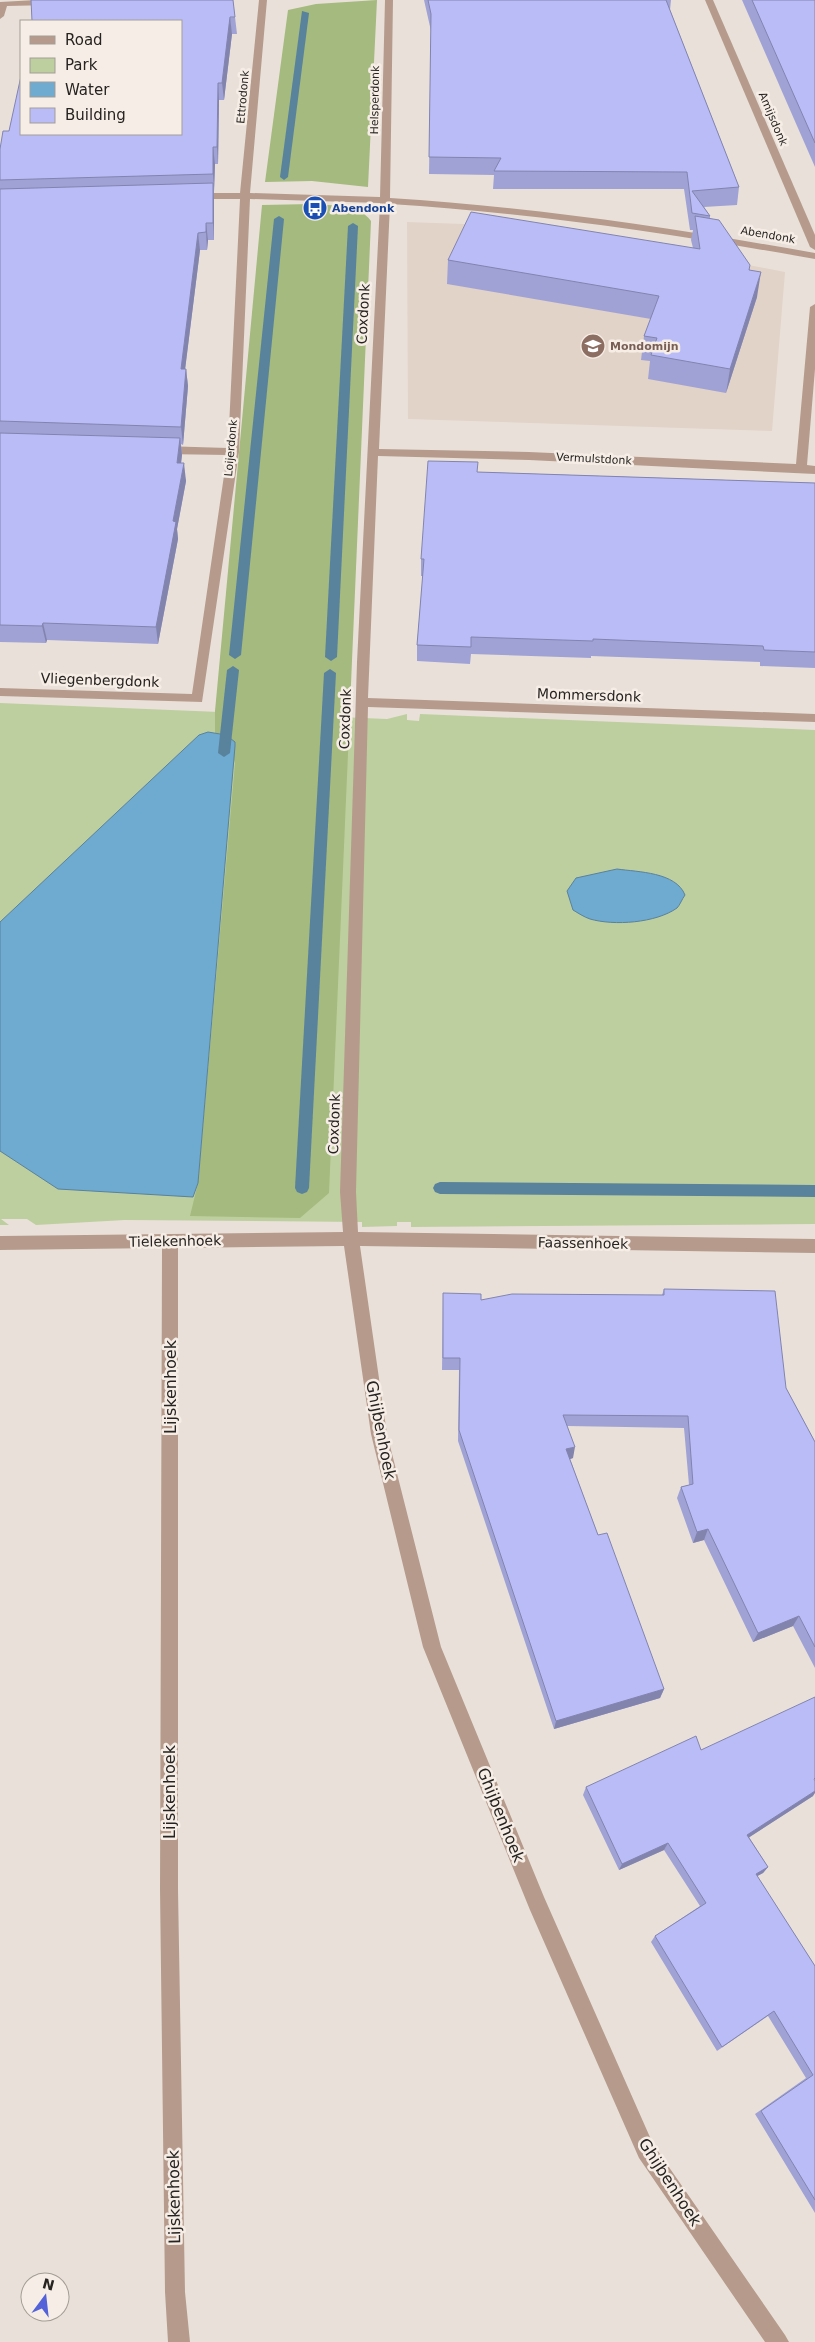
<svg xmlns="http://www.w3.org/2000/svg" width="815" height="2342" font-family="'DejaVu Sans',sans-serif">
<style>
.built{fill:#e1d3c7}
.green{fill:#bdcf9e}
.forest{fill:#a5ba7e}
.water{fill:#6faad1;stroke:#59829c}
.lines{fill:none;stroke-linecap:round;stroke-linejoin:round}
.stream{fill:#59829c;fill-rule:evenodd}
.street{fill:#b69b8d;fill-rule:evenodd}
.wall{fill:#a0a2d5}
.shaded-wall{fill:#8284ae}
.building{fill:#babcf8;stroke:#8284ae}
.labels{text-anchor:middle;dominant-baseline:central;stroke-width:5;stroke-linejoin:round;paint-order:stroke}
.far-street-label{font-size:11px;fill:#262320;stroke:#f6eee6}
.far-transit-label{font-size:11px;font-weight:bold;fill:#164399;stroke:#f6eee6;text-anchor:start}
.far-education-label{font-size:11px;font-weight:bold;fill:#785e54;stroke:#f6eee6;text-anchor:start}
.street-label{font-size:14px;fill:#262320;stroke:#f6eee6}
.near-street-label{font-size:16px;fill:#262320;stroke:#f6eee6}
</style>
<rect width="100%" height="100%" fill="#e9e1d9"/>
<polygon class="built" points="407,222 492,225 676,251 785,272 772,431 408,419"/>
<polygon class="green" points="0,703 387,719 407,714 407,720 419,721 420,714 815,730 815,1224 411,1227 411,1222 397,1222 397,1226 362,1227 362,1222 125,1220 36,1225 27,1219 1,1219 9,1225 0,1225"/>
<g class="forest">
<polygon points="377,0 368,187 312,181 265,182 288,10 316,4"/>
<path d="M312,204C332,206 358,203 371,221L329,1193L300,1218L190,1216L198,1183L235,763L226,735L215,733V711L262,205Z"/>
</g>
<g class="water">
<polygon points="208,732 226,735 235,742 235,746 198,1183 193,1197 58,1189 0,1151 0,922 199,735"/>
<path d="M617,869C638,872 676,872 685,895C682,899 680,905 677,908C656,923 614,926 590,919C584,917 578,913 573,910L567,891L576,878Z"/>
</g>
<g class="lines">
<g class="stream">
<polygon points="302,11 309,13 288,177 284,180 280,177"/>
<polygon points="279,216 284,219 241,655 235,659 229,655 274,219"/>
<polygon points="353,223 358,226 337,657 331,661 325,657 348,226"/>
<polygon points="233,666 239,670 230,753 224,757 218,753 227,670"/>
<polygon points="330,669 336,673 309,1188 307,1192 302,1194 297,1192 295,1188 324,673"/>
<polygon points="440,1182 815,1185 815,1197 440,1194 435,1192 433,1188 435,1184"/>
</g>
<g class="street">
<polygon points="36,0 55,0 56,2 52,5 7,6 4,16 0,19 0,2"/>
<path d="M259,0H267L250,193L380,197L385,0H393L390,198C533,207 674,228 815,253V259C674,234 533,213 390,204L379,449L529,452L796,464L810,307L815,304V369L807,465L815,466V474L529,460L378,456L368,698L815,714V722L368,707L356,1192L358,1232L815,1239V1253L360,1246L387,1434L441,1647L544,1897L653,2144L785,2335L789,2342H765L639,2158L530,1910L423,1647L371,1434L344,1246L178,1248V1889L185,2292L190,2342H168L165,2292L160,1889L162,1248L0,1250V1236L343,1232L340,1192L357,662L380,203L250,199L239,452L202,702L0,696V688L192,694L227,455L162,454L156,450L162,446L228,448L240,199H194L189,196L194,193H240Z"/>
<polygon points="705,0 713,0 815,235 815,250 810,247"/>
</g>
</g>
<g class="wall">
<polygon points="424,0 671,0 670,10 739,187 737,205 704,207 710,216 710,218 750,270 757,297 726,393 648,379 650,361 641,360 644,336 651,319 447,284 448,260 693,248 691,240 693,230 690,230 684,189 493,189 494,175 429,174 431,31"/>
<polygon points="742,0 815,0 815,167"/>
<polygon points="235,17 237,34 232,34 224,100 219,100 218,164 215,164 214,191 214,240 208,240 207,250 200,250 185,369 186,369 188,386 183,445 181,444 182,455 181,463 186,481 177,529 178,539 158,644 47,640 46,643 0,642 0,149 9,131 181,21"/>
<polygon points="477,472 815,483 815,668 760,666 760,662 591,656 591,658 471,654 470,664 417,661 417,645 423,576 421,576 421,559"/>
<polygon points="664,1289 786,1388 815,1442 815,1668 793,1626 753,1642 704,1540 693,1543 677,1498 681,1487 689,1485 684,1428 567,1426 573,1458 570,1459 582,1492 598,1535 664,1689 660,1698 554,1729 458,1441 459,1370 442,1370 443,1293 481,1300 662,1295"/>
<polygon points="701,1750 813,1796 749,1837 768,1867 763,1873 757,1876 815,1966 815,2213 755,2114 806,2078 768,2016 717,2051 651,1942 655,1936 700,1906 664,1850 619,1870 583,1795 586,1787"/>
</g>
<g class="shaded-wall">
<polygon points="230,17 232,34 224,100 222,83"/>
<polygon points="218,83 219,100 218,164 217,147"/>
<polygon points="213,147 215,164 214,191 213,174"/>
<polygon points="213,183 214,201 214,240 213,223"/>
<polygon points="206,223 208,240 207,250 206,232"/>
<polygon points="198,233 200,250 183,386 181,369"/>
<polygon points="761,272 757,297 726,393 730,369"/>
<polygon points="186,369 188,386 183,445 181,427"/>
<polygon points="180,438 182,455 179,480 177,463"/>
<polygon points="184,463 186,481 177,529 178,539 158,644 156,627 173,521"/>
<polygon points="43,623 47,640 46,643 42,626"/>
<polygon points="575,1447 573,1458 564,1461 566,1449"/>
<polygon points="708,1529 704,1540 693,1543 697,1532"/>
<polygon points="799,1616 793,1626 753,1642 758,1633"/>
<polygon points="664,1689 660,1698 554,1729 556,1721"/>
<polygon points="815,1791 815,1793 813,1796 742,1842 747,1835"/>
<polygon points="668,1843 664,1850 619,1870 622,1864"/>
<polygon points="768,1867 763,1873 750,1880 756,1874"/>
</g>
<g class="building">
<polygon points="31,0 233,0 235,17 230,17 222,83 218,83 217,147 213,147 213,174 0,180 0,149 3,131 9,131 21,76 21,134 181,134 181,21 32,21"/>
<polygon points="428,0 666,0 739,187 692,191 710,216 692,213 687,172 494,171 501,158 429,157 431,14"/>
<polygon points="752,0 815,0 815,143"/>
<polygon points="213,183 213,223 206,223 206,232 198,233 181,369 186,369 181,427 0,421 0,189"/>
<polygon points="471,212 700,249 695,216 719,220 750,265 749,270 761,272 730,369 651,355 657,338 644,336 659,296 448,260"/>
<polygon points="0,433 180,438 177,463 184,463 173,521 176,522 156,627 43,623 42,626 0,625"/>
<polygon points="428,461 478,462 477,472 815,483 815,652 764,650 763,646 593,639 593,641 471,637 471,647 417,645 424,559 421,559"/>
<polygon points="664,1289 775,1291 786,1388 815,1442 815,1647 799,1616 758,1633 708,1529 697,1532 681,1487 693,1484 688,1416 563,1415 575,1447 566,1449 598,1535 607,1533 664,1689 556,1721 459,1430 460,1358 443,1358 443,1293 481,1294 481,1300 512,1294 664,1295"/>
<polygon points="815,1697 815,1778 814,1779 815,1781 815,1791 747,1835 768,1867 756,1874 815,1966 815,2200 761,2111 813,2075 774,2011 722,2047 655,1936 706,1903 668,1843 622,1864 586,1787 696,1736 701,1750"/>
</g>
<defs>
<symbol id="bus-disc" viewBox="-11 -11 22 22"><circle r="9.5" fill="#1a4fb4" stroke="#f6eee6"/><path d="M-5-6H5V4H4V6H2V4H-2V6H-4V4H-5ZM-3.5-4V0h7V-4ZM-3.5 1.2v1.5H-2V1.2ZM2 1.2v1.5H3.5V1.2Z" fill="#fff"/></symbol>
<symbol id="school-disc" viewBox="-11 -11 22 22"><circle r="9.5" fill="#8d6e63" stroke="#f6eee6"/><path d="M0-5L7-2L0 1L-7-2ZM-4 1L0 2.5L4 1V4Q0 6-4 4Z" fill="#fff"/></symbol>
</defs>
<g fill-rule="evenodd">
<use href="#bus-disc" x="301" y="194" width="28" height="28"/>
<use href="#school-disc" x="579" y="332" width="28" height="28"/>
</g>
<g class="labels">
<g class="far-street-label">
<text transform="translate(243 97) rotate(-85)">Ettrodonk</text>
<text transform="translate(375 100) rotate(-89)">Helsperdonk</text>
<text transform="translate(773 119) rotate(67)">Amijsdonk</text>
<text transform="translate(768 235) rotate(10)">Abendonk</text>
<text transform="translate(231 448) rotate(-85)">Loijerdonk</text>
<text transform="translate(594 459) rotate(3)">Vermulstdonk</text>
</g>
<g class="far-transit-label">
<text x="332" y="208">Abendonk</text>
</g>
<g class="far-education-label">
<text x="610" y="346">Mondomijn</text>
</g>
<g class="street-label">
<text transform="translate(363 314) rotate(-87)">Coxdonk</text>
<text transform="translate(100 680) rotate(2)">Vliegenbergdonk</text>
<text transform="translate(589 695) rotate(2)">Mommersdonk</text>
<text transform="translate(345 719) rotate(-88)">Coxdonk</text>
<text transform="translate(334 1124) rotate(-88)">Coxdonk</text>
<text transform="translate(175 1241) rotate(-1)">Tielekenhoek</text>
<text transform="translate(583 1243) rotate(1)">Faassenhoek</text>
</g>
<g class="near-street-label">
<text transform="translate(170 1387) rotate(-90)">Lijskenhoek</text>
<text transform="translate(381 1430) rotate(79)">Ghijbenhoek</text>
<text transform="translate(169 1792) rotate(-90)">Lijskenhoek</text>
<text transform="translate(501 1815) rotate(68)">Ghijbenhoek</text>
<text transform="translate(670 2182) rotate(57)">Ghijbenhoek</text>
<text transform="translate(174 2197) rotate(-91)">Lijskenhoek</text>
</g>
</g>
<rect x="20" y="20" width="162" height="115" fill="#f6eee6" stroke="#a39d97"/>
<rect x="30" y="36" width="25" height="8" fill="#b69b8d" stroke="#a39d97"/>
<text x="65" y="45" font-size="15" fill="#262320">Road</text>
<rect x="30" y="58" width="25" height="15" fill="#bdcf9e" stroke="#a39d97"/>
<text x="65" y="70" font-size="15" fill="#262320">Park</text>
<rect x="30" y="82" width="25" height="15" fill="#6faad1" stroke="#a39d97"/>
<text x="65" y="95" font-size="15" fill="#262320">Water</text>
<rect x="30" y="108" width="25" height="15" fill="#babcf8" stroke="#a39d97"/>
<text x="65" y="120" font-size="15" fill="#262320">Building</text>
<g transform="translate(45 2297) rotate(15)"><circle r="24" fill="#f6eee6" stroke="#a39d97"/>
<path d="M0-4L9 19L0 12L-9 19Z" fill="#5362d8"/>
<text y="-8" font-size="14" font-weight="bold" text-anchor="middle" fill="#262320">N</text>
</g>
</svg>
